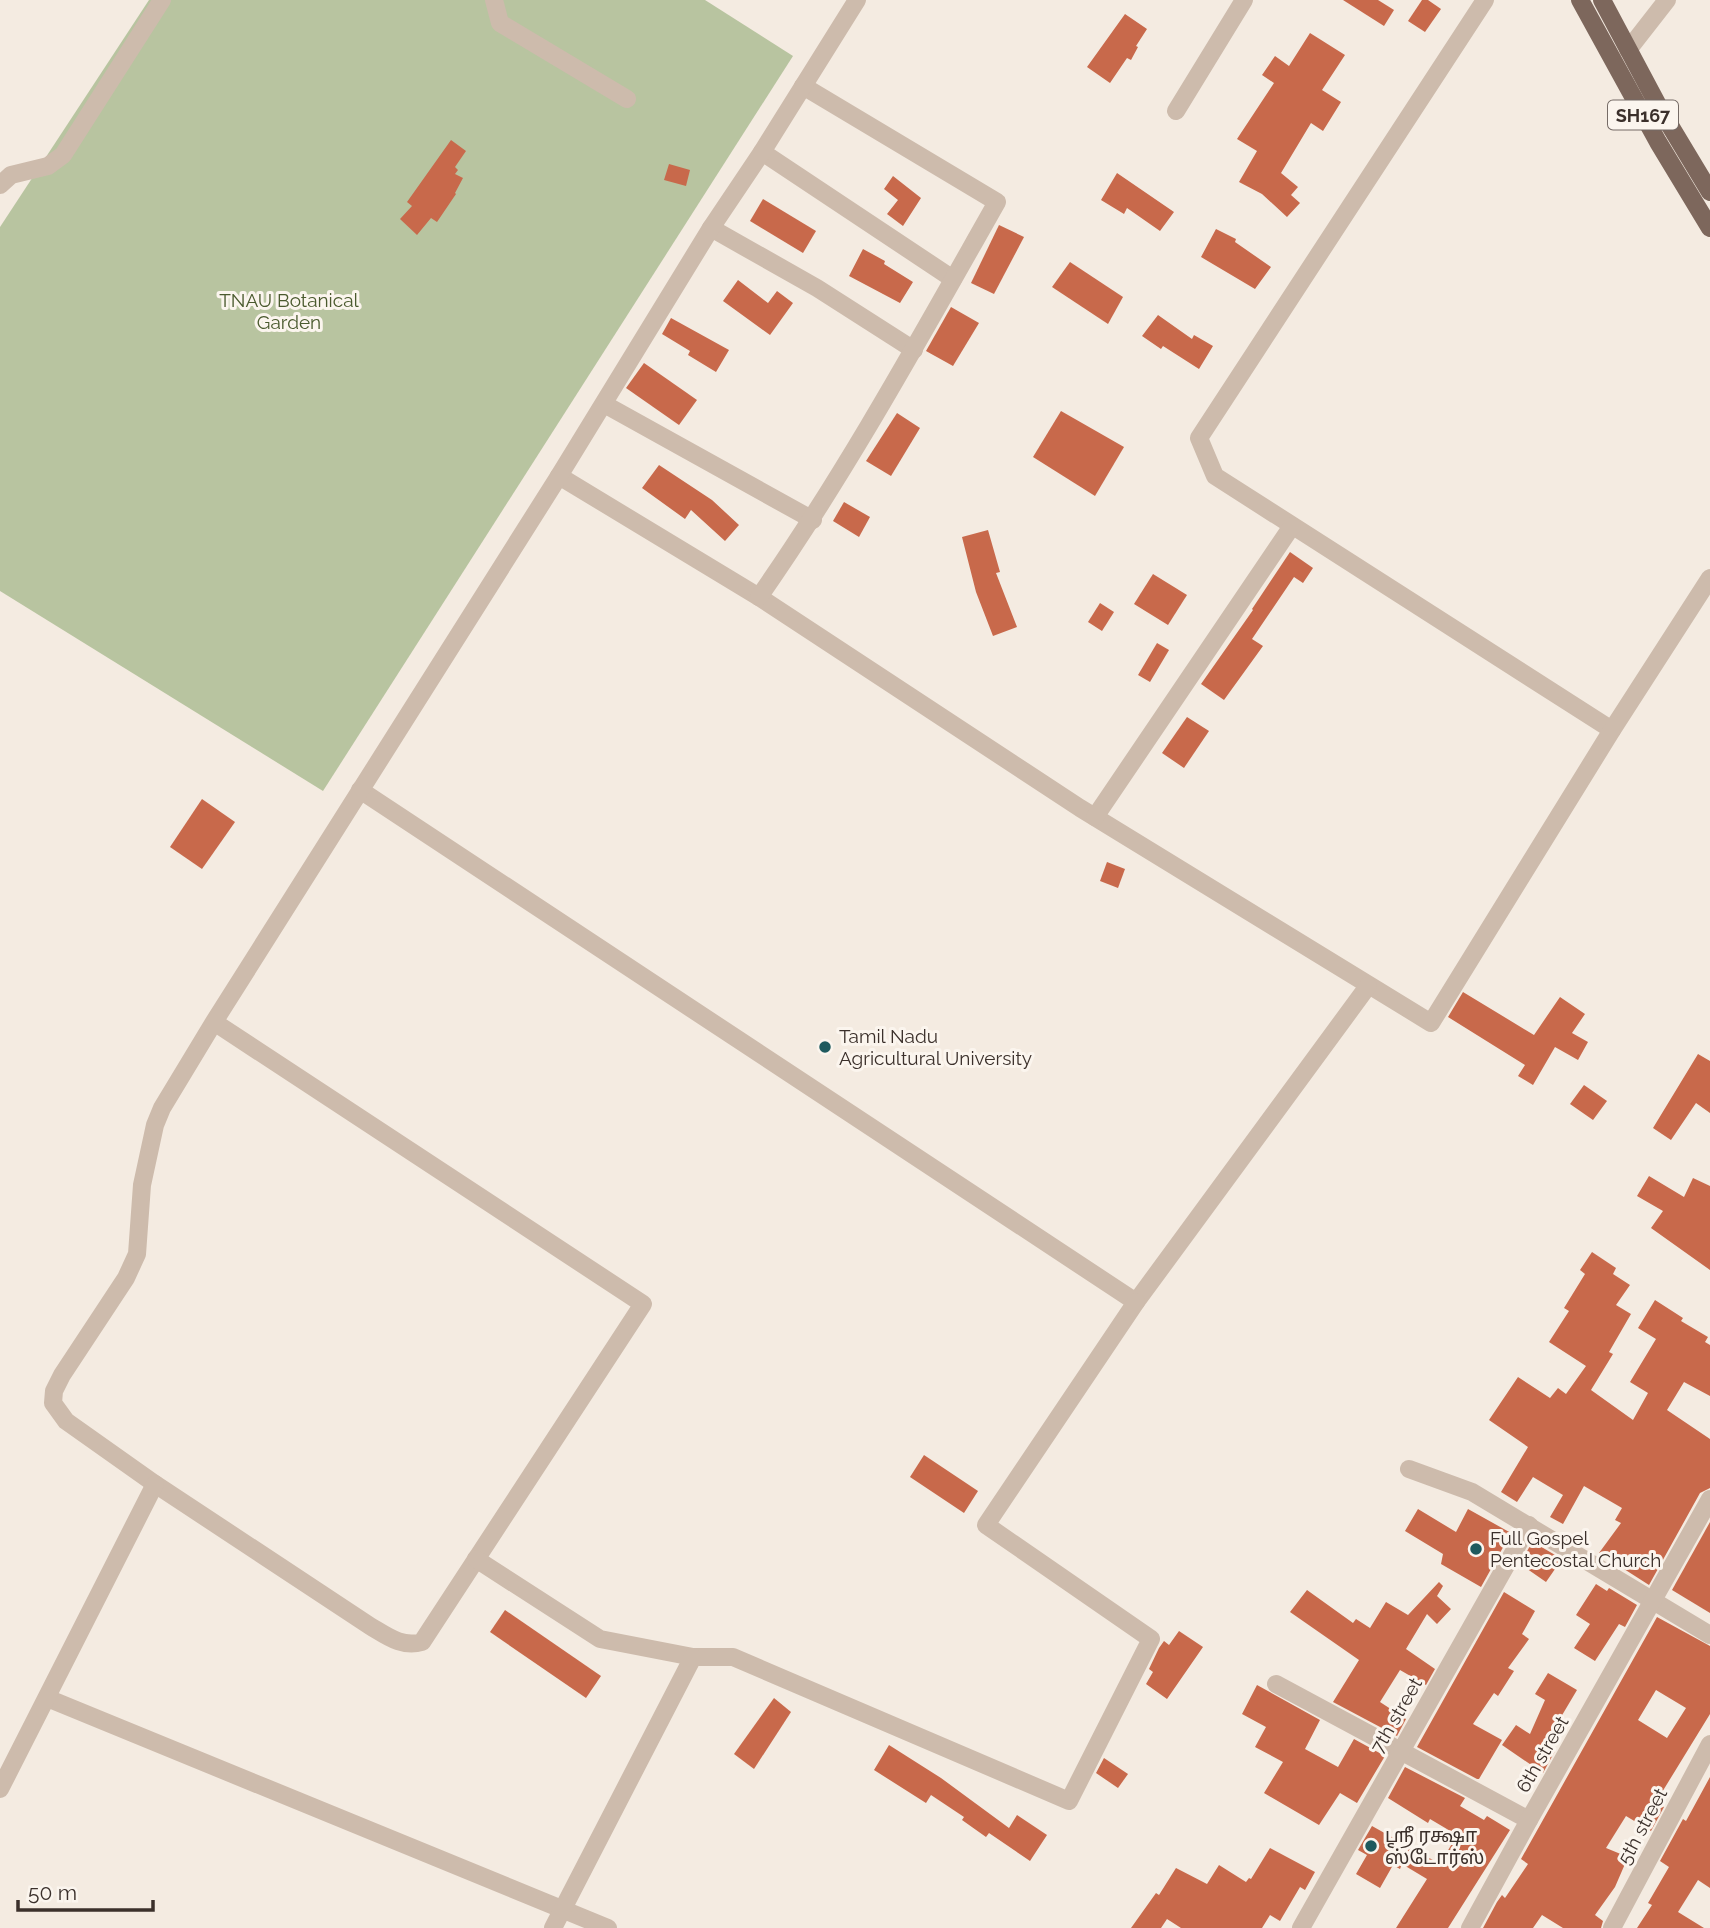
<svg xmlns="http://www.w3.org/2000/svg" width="1710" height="1928" font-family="Raleway,'Noto Sans Tamil',sans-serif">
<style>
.green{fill:#b8c4a0}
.building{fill:#c8694b;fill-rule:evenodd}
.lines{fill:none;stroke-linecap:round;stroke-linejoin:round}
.minor{stroke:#cdbbac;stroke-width:18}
.major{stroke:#7d675c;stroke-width:18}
.poi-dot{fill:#1f5a5e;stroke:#fbf5ee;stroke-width:2.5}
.labels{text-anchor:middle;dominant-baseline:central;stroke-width:6;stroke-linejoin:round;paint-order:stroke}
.shield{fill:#fbf5ee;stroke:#756b66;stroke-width:2}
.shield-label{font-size:18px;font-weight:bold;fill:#3b302b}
.park-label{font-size:19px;fill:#4a5a2e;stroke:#fbf5ee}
.poi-label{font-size:19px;fill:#3b302b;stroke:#fbf5ee;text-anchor:start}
.street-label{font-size:19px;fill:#3b302b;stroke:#fbf5ee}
</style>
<rect width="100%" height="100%" fill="#f4ebe1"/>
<polygon class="green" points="149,0 705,0 793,56 323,791 0,591 0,227"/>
<g class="building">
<polygon points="1343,0 1378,0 1394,10 1384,26"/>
<polygon points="1422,0 1428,0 1441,9 1425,32 1408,21"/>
<polygon points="1125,14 1147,29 1136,46 1138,47 1131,60 1127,58 1110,83 1087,67"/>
<polygon points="1310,33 1345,55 1322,90 1341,102 1323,131 1311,123 1281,173 1298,187 1291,195 1300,203 1287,217 1262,194 1239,182 1257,151 1237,139 1274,83 1262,75 1275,56 1289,66"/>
<polygon points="451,140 466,151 455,167 458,170 455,174 463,178 455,193 456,194 437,222 431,218 417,235 400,219 412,206 407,202"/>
<polygon points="669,164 690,170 686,186 664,180"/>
<polygon points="1117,173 1174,212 1160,231 1127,208 1124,214 1101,200"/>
<polygon points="893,176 921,198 903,226 887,214 898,200 884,189"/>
<polygon points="763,199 816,231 803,253 750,221"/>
<polygon points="999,225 1024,237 994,294 971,283"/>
<polygon points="1216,229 1236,239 1235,242 1271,267 1255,289 1201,257"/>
<polygon points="863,249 885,261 884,264 913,282 900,303 849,276"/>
<polygon points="1070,262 1123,297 1108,324 1052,287"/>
<polygon points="738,280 768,303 777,291 793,303 770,335 723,301"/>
<polygon points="951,307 979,323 953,366 926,351"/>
<polygon points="1158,315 1192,339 1194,335 1213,346 1199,369 1163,346 1161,349 1142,336"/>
<polygon points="671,318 729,350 716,372 688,355 690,351 662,334"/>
<polygon points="644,363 697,400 679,425 626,388"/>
<polygon points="1061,411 1124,447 1095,496 1033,457"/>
<polygon points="897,413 920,428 891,476 866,461"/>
<polygon points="659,465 712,500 739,525 725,541 691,510 685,519 642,488"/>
<polygon points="844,502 870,517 859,537 833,521"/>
<polygon points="988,530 1000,572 996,573 1017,627 993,636 976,592 962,537"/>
<polygon points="1290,552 1313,568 1303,583 1294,577 1252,639 1263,646 1224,700 1201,684 1253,610 1252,609"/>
<polygon points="1153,574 1187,595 1168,625 1134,604"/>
<polygon points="1100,603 1114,612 1102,631 1088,622"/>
<polygon points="1157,643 1169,650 1150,682 1138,675"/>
<polygon points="1187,717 1209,731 1184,768 1162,753"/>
<polygon points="202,799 235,822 202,869 170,847"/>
<polygon points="1107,862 1125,869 1118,888 1100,881"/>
<polygon points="1463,992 1534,1035 1560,997 1585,1014 1572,1033 1588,1042 1578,1060 1555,1047 1533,1085 1518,1076 1525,1065 1448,1017"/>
<polygon points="1698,1054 1710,1061 1710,1113 1696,1103 1671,1140 1653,1128"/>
<polygon points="1584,1085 1607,1101 1593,1120 1570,1104"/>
<polygon points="1649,1176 1684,1197 1693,1178 1710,1186 1710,1270 1651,1228 1663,1211 1637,1196"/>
<polygon points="1592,1252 1616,1268 1613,1274 1630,1285 1616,1305 1631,1314 1609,1352 1613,1354 1591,1390 1633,1420 1648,1393 1630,1382 1656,1339 1638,1328 1655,1300 1683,1318 1681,1321 1708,1337 1705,1342 1710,1345 1710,1396 1684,1382 1667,1410 1710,1439 1710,1488 1700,1493 1649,1585 1599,1553 1621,1523 1615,1520 1622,1508 1584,1486 1563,1524 1550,1517 1563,1495 1533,1477 1517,1502 1501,1492 1528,1447 1489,1420 1518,1377 1550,1398 1558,1388 1566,1394 1586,1366 1549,1342 1569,1311 1564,1308 1585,1274 1580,1270"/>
<polygon points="924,1455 978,1491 964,1513 910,1477"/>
<polygon points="1418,1509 1456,1532 1468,1509 1511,1533 1481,1587 1441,1564 1443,1554 1405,1531"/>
<polygon points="1710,1522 1710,1613 1672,1590"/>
<polygon points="1531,1544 1536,1547 1538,1545 1562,1559 1546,1582 1520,1564"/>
<polygon points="1439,1582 1443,1586 1437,1596 1451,1609 1437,1624 1427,1614 1406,1649 1435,1669 1426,1685 1400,1670 1380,1702 1406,1719 1397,1736 1333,1702 1359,1660 1290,1612 1307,1590 1353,1623 1356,1619 1370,1628 1386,1602 1408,1615"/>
<polygon points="1596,1584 1607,1591 1609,1588 1637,1605 1625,1627 1619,1624 1595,1661 1574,1648 1590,1624 1576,1615"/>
<polygon points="1504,1592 1535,1611 1522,1634 1529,1639 1508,1668 1514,1671 1498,1696 1494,1693 1473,1724 1502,1740 1479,1779 1477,1779 1417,1747"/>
<polygon points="505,1610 601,1676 586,1698 490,1632"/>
<path d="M1657,1617L1710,1646V1714L1656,1802L1664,1807L1651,1831L1626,1816L1606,1848L1628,1857L1615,1887L1595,1915L1603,1921L1601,1928H1563L1542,1915L1533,1928H1483L1497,1902L1502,1895L1505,1898L1528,1864L1521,1859ZM1656,1690L1686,1708L1667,1738L1638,1720Z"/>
<polygon points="1179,1631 1203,1647 1167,1699 1146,1684 1153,1672 1149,1669 1159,1648 1164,1641 1169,1645"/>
<polygon points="1548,1673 1577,1690 1558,1722 1547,1746 1555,1751 1543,1773 1502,1745 1516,1725 1530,1734 1545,1700 1535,1694"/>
<polygon points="1257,1685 1320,1720 1305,1749 1338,1767 1354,1739 1385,1756 1357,1803 1340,1793 1319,1825 1264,1793 1283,1762 1255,1747 1266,1727 1242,1714"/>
<polygon points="774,1698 791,1712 754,1769 734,1754"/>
<polygon points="889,1745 941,1778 1009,1828 1017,1815 1047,1835 1030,1861 989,1833 986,1837 962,1820 964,1817 931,1795 926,1803 874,1770"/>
<polygon points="1104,1758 1128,1774 1118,1788 1096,1773"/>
<polygon points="1405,1767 1465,1798 1460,1806 1484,1820 1487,1816 1510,1830 1448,1928 1396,1928 1427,1879 1402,1864 1400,1869 1393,1865 1380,1888 1356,1874 1367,1855 1358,1850 1372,1826 1440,1864 1457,1835 1430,1819 1428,1823 1388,1798"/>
<polygon points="1710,1777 1710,1888 1698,1880 1678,1912 1704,1928 1637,1928 1652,1905 1648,1903 1669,1867 1660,1861 1683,1819 1686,1821"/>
<polygon points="1270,1848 1315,1872 1305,1890 1300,1887 1280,1921 1270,1915 1262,1928 1181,1928 1167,1919 1161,1928 1131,1928 1156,1893 1159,1895 1176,1868 1207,1884 1219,1865 1246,1882 1249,1878 1251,1879"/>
</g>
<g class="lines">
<g class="minor">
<polyline points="494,0 500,23 627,99"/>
<polyline points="1485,0 1199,438 1215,476 1612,730"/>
<polyline points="1628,50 1667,0"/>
<polyline points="1176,111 1244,0"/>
<polyline points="762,152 953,279"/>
<polyline points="0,185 11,175 48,166 63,155 162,0"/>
<polyline points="711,228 817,288 914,350"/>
<polyline points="604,404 813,520"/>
<polyline points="559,476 759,597 1080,808 1431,1023 1612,730 1710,578"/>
<path d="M759,597C847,471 921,336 997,202L803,86"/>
<polyline points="360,790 1136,1302 1368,986"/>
<polyline points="1095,817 1292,526"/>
<path d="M214,1022L643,1304L422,1642C402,1648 387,1636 370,1626L155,1484L66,1421L53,1403L54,1391L62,1375L126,1278L137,1254L142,1185L155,1125L162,1108L214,1022L559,476L711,228L762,152L857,0"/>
<polyline points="1409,1469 1472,1492 1710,1635"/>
<polyline points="476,1559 600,1639 693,1657 733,1657 1069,1801 1151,1639 986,1525 1136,1302"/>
<polyline points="1276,1684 1529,1820"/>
<polyline points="47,1698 608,1928"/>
<polyline points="0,1789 155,1484"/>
<polyline points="553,1928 693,1657"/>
<polyline points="1301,1928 1529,1525"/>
<polyline points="1470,1928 1529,1820 1710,1499"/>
<polyline points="1612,1928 1710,1744"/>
</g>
<g class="major">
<polyline points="1580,0 1658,142 1710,228"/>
<polyline points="1602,0 1660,109 1710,192"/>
</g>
</g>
<g class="poi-dot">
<circle cx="825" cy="1047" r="7"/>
<circle cx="1476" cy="1549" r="7"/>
<circle cx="1371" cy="1846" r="7"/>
</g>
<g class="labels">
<rect class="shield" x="1608" y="100.5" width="70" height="29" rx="5"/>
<g class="shield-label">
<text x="1643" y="115">SH167</text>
</g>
<g class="park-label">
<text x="289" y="300">TNAU Botanical<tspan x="289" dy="22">Garden</tspan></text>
</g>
<g class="poi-label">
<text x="839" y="1036">Tamil Nadu<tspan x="839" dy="22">Agricultural University</tspan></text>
<text x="1490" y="1538">Full Gospel<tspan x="1490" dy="22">Pentecostal Church</tspan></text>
<text x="1385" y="1835">ஶ்ரீ ரக்ஷா<tspan x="1385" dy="22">ஸ்டோர்ஸ்</tspan></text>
</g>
<g class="street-label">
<text transform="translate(1396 1715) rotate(-60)">7th street</text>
<text transform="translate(1542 1754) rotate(-60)">6th street</text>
<text transform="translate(1642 1826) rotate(-62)">5th street</text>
</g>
</g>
<path d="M18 1900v10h135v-10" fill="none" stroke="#3b302b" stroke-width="3.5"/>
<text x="28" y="1900" font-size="21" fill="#3b302b" stroke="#fbf5ee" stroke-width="5" paint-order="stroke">50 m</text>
</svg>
